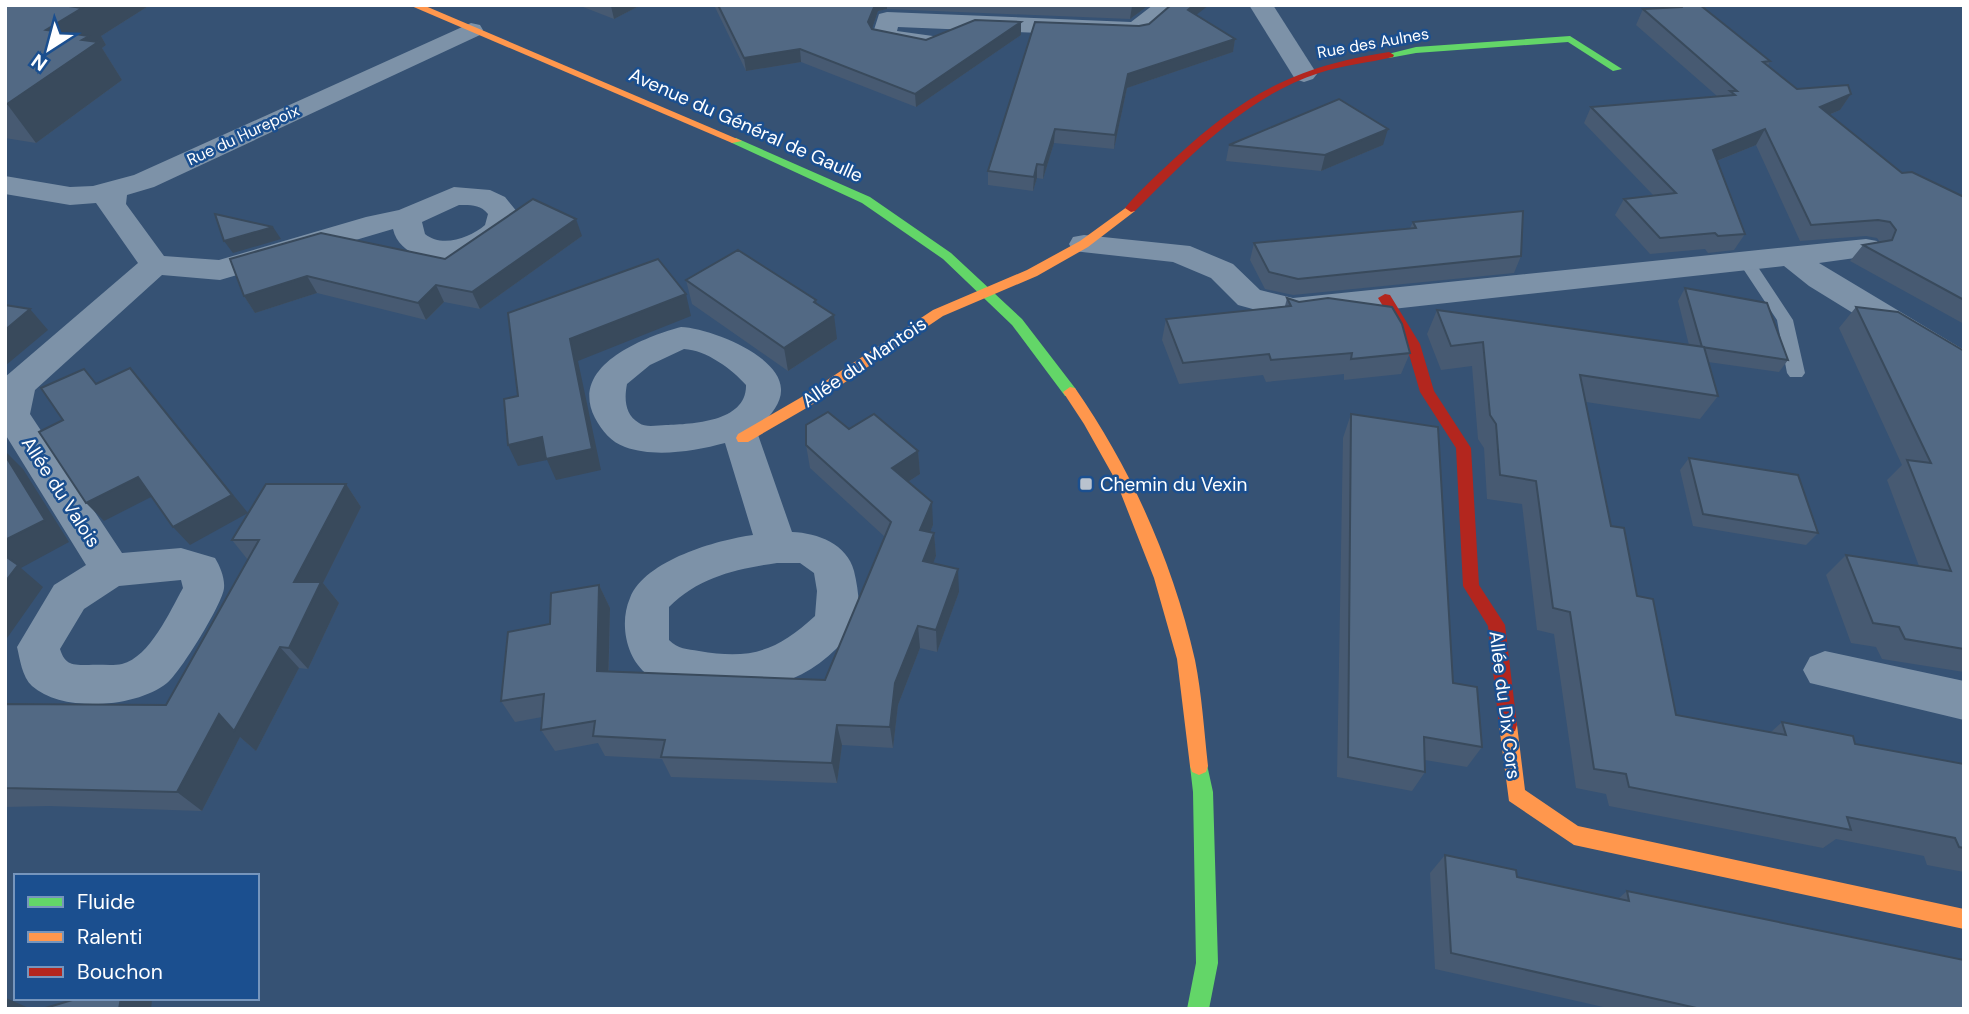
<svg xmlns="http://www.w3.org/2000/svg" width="1969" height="1014" font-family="'DM Sans',sans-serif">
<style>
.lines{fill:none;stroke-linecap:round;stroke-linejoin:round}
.lane{fill:#7d92a8;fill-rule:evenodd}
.street{fill:#7d92a8;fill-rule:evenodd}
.fast{fill:#63d668;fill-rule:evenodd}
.slow{fill:#ff974d;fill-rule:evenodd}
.jam{fill:#b3261e;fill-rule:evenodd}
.wall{fill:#475a72}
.shaded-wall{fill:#394a5c}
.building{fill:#526984;stroke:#394a5c;stroke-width:2}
.poi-dot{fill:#b9c2ce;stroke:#1b4f8f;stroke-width:2.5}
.labels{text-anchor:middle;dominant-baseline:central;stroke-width:5;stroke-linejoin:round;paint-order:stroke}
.far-street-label{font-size:16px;fill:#fff;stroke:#1b4f8f}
.street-label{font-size:19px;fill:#fff;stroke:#1b4f8f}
.poi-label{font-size:19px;fill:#fff;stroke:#1b4f8f;text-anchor:start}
</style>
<rect width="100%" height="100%" fill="#365274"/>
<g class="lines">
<polygon class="lane" points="1746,256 1752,258 1793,320 1805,373 1802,377 1790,377 1787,373 1777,320 1738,261"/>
<g class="street">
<path d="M1153,5H1180L1146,35L1137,37L898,27L897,31L940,37L943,42C931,60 893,46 875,41L872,36L879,14L887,12L1131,22Z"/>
<polygon points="1249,5 1273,5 1317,74 1313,79 1304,82 1295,79"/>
<path d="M471,23L480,25L483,30L480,35L154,187L127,195L126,204L164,256L219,260L366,217L399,210L454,187L490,190L505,197L518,213C508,264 404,278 393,229L220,280L162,275L35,390L30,414L122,553L181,548L215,558C220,566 225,578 224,588C223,603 180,673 167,683C136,708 62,713 32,686C22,677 20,659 17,647L54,585L86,565L5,434V377L138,263L96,203L70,205L5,194V176L70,187L93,186L134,175ZM459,205C470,205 480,204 488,214L485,225C470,238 442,248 425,234L422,222ZM181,580L183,588C170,611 150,657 122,664C112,666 99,664 89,665C72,665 65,665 60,649L84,609L119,586Z"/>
<polygon points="1084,235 1190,246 1233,264 1260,290 1293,298 1866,239 1877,241 1881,248 1877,255 1819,263 1964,350 1964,378 1952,374 1809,286 1784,266 1293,320 1238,305 1211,278 1173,262 1073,251 1069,244 1073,237"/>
<path d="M681,327C709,328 780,355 781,389C782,404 767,420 756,429L792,532C818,533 847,544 854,571C858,588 861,607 856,624C852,634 844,641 836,649C812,673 780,687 747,692C730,695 661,685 648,675C626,659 619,623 630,598C645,560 717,540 753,535L725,443C695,451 655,458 625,447C611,442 602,431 595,418C568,366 644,337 681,327ZM684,349C706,350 732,369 746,385C747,422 692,424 666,425C658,425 646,428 639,423C625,415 624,399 627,384L650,365ZM777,563H800L814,573L817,591L815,616C777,651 751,660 699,651C687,649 678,649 669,640V607C699,577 736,569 777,563Z"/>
<polygon points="1825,651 1964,681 1964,720 1810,683 1803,670 1810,657"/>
</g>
<g class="fast">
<polygon points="1570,36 1622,69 1613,71 1568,42 1416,53 1389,58 1384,55 1416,47"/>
<polygon points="736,138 870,197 951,253 1022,319 1075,388 1077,392 1075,396 1065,396 1012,325 943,259 862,203 732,143 730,141"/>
<polygon points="1199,757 1206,760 1213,792 1218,963 1209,1009 1187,1009 1196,963 1193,792 1190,766 1192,760"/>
</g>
<g class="slow">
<polygon points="409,5 423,5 742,141 732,143"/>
<polygon points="1131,204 1135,205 1135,211 1088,247 1037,276 943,316 810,406 748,442 738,442 736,438 738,434 800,398 933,310 1027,270 1080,241"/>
<path d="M1070,387L1075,388C1132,470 1173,563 1195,660C1202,695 1204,731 1208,766L1206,772L1199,775L1192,772L1190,766L1177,659L1154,578L1116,481L1084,424L1063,392Z"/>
<polygon points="1508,717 1515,719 1517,725 1525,790 1578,826 1964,909 1964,929 1574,845 1509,801 1499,725 1501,719"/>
</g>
<g class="jam">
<path d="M1389,52L1394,55L1393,57C1368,63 1343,65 1319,73C1245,97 1189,157 1135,211L1131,212L1125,208C1140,190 1158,174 1175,158C1243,95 1296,66 1389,52Z"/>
<polygon points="1385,294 1390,295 1420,344 1434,391 1471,448 1479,585 1505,625 1517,725 1515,731 1508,733 1501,731 1499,725 1488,626 1463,586 1456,448 1420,392 1406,344 1378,298"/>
</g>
</g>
<g class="wall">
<polygon points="5,5 150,5 101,36 106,45 102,48 122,80 36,143 5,138"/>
<polygon points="578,5 641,5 614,19"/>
<polygon points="714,5 1149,5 1130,19 887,9 878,11 872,29 926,40 1021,35 916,107 801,62 746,71"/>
<polygon points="1643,9 1770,61 1768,66 1797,89 1851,94 1840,110 1829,115 1902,173 1964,197 1964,324 1850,261 1863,245 1880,242 1877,238 1866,236 1800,241 1756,145 1717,161 1745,234 1734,250 1708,253 1705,249 1650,254 1615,215 1624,199 1654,196 1584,123 1591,107 1717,96 1636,25"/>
<polygon points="1196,15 1235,39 1233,52 1127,88 1114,149 1054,143 1043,179 1037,178 1033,191 988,185 988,171 1139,26"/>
<polygon points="1229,145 1383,145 1321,171 1226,161"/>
<polygon points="1413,222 1521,256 1514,273 1293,295 1265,289 1250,260 1254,243 1410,228"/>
<polygon points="582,236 480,309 444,302 426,320 317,293 255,313 244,296 230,259 445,259"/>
<polygon points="686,280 816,300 817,304 837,339 788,371 692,304"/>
<polygon points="1685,288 1788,360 1779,372 1708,362 1718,396 1700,419 1586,402 1611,526 1637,596 1676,715 1771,732 1782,722 1855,744 1964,764 1964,872 1927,865 1924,856 1836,839 1823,848 1609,806 1606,794 1576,788 1554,634 1537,630 1522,504 1487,499 1484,448 1478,439 1472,366 1441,370 1427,334 1437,310 1689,345 1678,301"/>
<polygon points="1287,298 1410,353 1401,374 1344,380 1344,374 1266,382 1263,375 1179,384 1162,340 1166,319 1285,306"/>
<polygon points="1856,307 1964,351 1964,672 1882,659 1876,647 1851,643 1826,575 1846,555 1919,566 1887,480 1902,465 1839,328"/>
<polygon points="1351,414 1453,683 1482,747 1467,767 1425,760 1425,772 1412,791 1337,777 1343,438"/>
<polygon points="849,429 918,451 920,474 908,482 933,525 930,532 934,533 936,556 933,563 959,592 937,652 920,648 898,705 893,748 842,745 837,783 671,777 662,759 605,756 598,743 555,751 541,730 542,717 515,722 501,701 550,624 599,585 610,608 609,671 825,680 885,537 810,468 806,445"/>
<polygon points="1689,458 1818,533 1806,545 1693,526 1680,470"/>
<polygon points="346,484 361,507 323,583 339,603 308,669 299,668 256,751 240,737 202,811 49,806 5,807 5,704 166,705 248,560 232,540"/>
<polygon points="1445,855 1517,877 1618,899 1627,891 1964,1009 1612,1009 1435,969 1430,873"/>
</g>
<g class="shaded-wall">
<polygon points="70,5 150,5 101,36 106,45 102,48 122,80 36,143 7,104 46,30"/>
<polygon points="613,5 641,5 614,19 611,6"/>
<polygon points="875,5 887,5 887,9 878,11 870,35 868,22"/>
<polygon points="1133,5 1149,5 1130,19 1132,6"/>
<polygon points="1194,5 1209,5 1186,23 1188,10"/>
<polygon points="1021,22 1021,35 916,107 915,94"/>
<polygon points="1235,39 1233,52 1127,88 1114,149 1115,135 1128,74"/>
<polygon points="800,49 801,62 746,71 744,58"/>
<polygon points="1851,94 1840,110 1809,123 1820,107"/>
<polygon points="1055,129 1054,143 1043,179 1044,165"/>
<polygon points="1388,129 1383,145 1321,171 1325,155"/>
<polygon points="1765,129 1756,145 1704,166 1713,150"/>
<polygon points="1037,164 1037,178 1033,191 1034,177"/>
<polygon points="576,219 582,236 480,309 472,292"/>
<polygon points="273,227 281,239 233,253 224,241"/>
<polygon points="307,276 317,293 255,313 244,296"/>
<polygon points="436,285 444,302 426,320 418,303"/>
<polygon points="686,294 691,316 578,361 601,470 556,480 547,460 518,466 508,445 570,339"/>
<polygon points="816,300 820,324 834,315 837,339 788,371 784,348 814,302"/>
<polygon points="30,309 48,330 5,366 5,330"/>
<polygon points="130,368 248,513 190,545 173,527"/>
<polygon points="5,451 23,469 69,542 21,568 43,587 5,641"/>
<polygon points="918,451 920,474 894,491 892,468"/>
<polygon points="138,477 155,495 104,521 86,503"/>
<polygon points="346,484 361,507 323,583 339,603 308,669 289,648 294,582"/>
<polygon points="932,502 933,525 922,552 920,530"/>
<polygon points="934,533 936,556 925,584 923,561"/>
<polygon points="958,569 959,592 937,652 936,630"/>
<polygon points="599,585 610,608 608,692 597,671"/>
<polygon points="918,626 920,648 898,705 893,748 890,727 895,683"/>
<polygon points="280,647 299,668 256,751 240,737 202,811 177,792 219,714"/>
<polygon points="837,725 842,745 837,783 832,763"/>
<polygon points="6,998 31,1009 5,1009"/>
<polygon points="121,998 148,998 152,1000 151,1009 119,1009"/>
</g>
<g class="building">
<polygon points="5,5 70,5 69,6 82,8 46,30 89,36 82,40 98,42 7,104 5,104"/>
<polygon points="718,5 875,5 868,22 872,29 926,40 975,20 1021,22 915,94 800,49 744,58"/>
<polygon points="1104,5 1133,5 1132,6"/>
<polygon points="1171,5 1194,5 1188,10 1235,39 1128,74 1115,135 1055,129 1044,165 1037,164 1034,177 988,171 1035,22 1139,26 1149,24"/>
<polygon points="1683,5 1700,5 1770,61 1763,62 1797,89 1848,85 1851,94 1820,107 1902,173 1912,172 1964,197 1964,300 1863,245 1892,240 1896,230 1890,222 1878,220 1811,225 1765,129 1713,150 1745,234 1718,236 1715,233 1660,238 1624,199 1676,193 1591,107 1735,95 1730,91 1737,91 1643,9 1682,7"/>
<polygon points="1339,99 1388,129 1325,155 1229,145"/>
<polygon points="533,199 576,219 472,292 436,285 418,303 307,276 244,296 230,259 321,233 445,259"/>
<polygon points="1523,211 1521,256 1298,279 1269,272 1254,243 1416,228 1413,222"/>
<polygon points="215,214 273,227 224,241"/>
<polygon points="738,250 816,300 814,302 834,315 784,348 686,280"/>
<polygon points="658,259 686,294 570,339 592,449 546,459 542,437 508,445 504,399 518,396 508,313"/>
<polygon points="1685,288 1767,303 1788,360 1702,347"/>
<polygon points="1287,298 1299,302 1328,298 1392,307 1402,324 1410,353 1351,359 1352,353 1271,360 1269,354 1183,363 1166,319 1291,306"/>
<polygon points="5,305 30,309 5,330"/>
<polygon points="1856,307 1898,312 1964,351 1964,649 1905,639 1899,627 1873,623 1846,555 1951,571 1907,460 1931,463"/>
<polygon points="1437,310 1704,347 1718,396 1580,375 1611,526 1624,528 1637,596 1653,599 1676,715 1786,735 1782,722 1853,736 1855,744 1964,764 1964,848 1959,847 1955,838 1847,817 1851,830 1629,787 1626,774 1594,769 1570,612 1553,608 1536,481 1500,475 1496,424 1490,415 1483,342 1451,346"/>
<polygon points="130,368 232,495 173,527 138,477 86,503 39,432 63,420 41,388 84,369 96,384"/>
<polygon points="828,412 849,429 874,414 918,451 892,468 932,502 920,530 934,533 923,561 958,569 936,630 918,626 895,683 890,727 837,725 832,763 661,757 665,740 593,736 595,721 541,730 544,694 501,701 508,632 550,624 551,593 599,585 597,671 825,680 891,522 806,445 806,425"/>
<polygon points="1351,414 1438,427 1453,683 1477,687 1482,747 1424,737 1425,772 1348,757"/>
<polygon points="5,455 45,520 5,540"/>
<polygon points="1689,458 1798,475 1818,533 1703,514"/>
<polygon points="266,484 346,484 294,582 321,582 289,648 280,647 234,731 219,714 177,792 5,788 5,704 166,705 259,540 232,540"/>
<polygon points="5,556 18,565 5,582"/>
<polygon points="1445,855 1516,870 1517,877 1629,901 1627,891 1964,960 1964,1009 1701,1009 1451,953"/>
<polygon points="79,998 121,998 119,1009 42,1009"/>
</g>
<rect class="poi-dot" x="1079" y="477" width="14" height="14" rx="3.5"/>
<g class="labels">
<g class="far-street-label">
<text transform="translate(1373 43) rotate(-10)">Rue des Aulnes</text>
<text transform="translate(243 135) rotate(-25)">Rue du Hurepoix</text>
</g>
<g class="street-label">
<text transform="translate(746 125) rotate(24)">Avenue du Général de Gaulle</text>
<text transform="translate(864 362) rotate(-34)">Allée du Mantois</text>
<text transform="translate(61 492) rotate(57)">Allée du Valois</text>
<text transform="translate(1505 705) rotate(83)">Allée du Dix Cors</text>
</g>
<g class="poi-label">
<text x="1100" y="484">Chemin du Vexin</text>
</g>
</g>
<rect width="1969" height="1014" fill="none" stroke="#ffffff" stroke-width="14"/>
<rect x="14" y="874" width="245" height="126" fill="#1b4f8f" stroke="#7695bc" stroke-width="2"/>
<rect x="28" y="897" width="35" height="10" fill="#63d668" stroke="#7695bc" stroke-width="2"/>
<text x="77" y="909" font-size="21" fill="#ffffff">Fluide</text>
<rect x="28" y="932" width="35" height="10" fill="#ff974d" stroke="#7695bc" stroke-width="2"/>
<text x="77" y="944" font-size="21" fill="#ffffff">Ralenti</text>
<rect x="28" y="967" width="35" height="10" fill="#b3261e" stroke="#7695bc" stroke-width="2"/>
<text x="77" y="979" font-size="21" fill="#ffffff">Bouchon</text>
<g transform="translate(49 49) rotate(216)" stroke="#1b4f8f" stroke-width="5" paint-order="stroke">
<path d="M0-5L12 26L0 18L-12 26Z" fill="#ffffff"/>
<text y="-10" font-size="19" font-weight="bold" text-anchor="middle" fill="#ffffff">N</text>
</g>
</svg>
